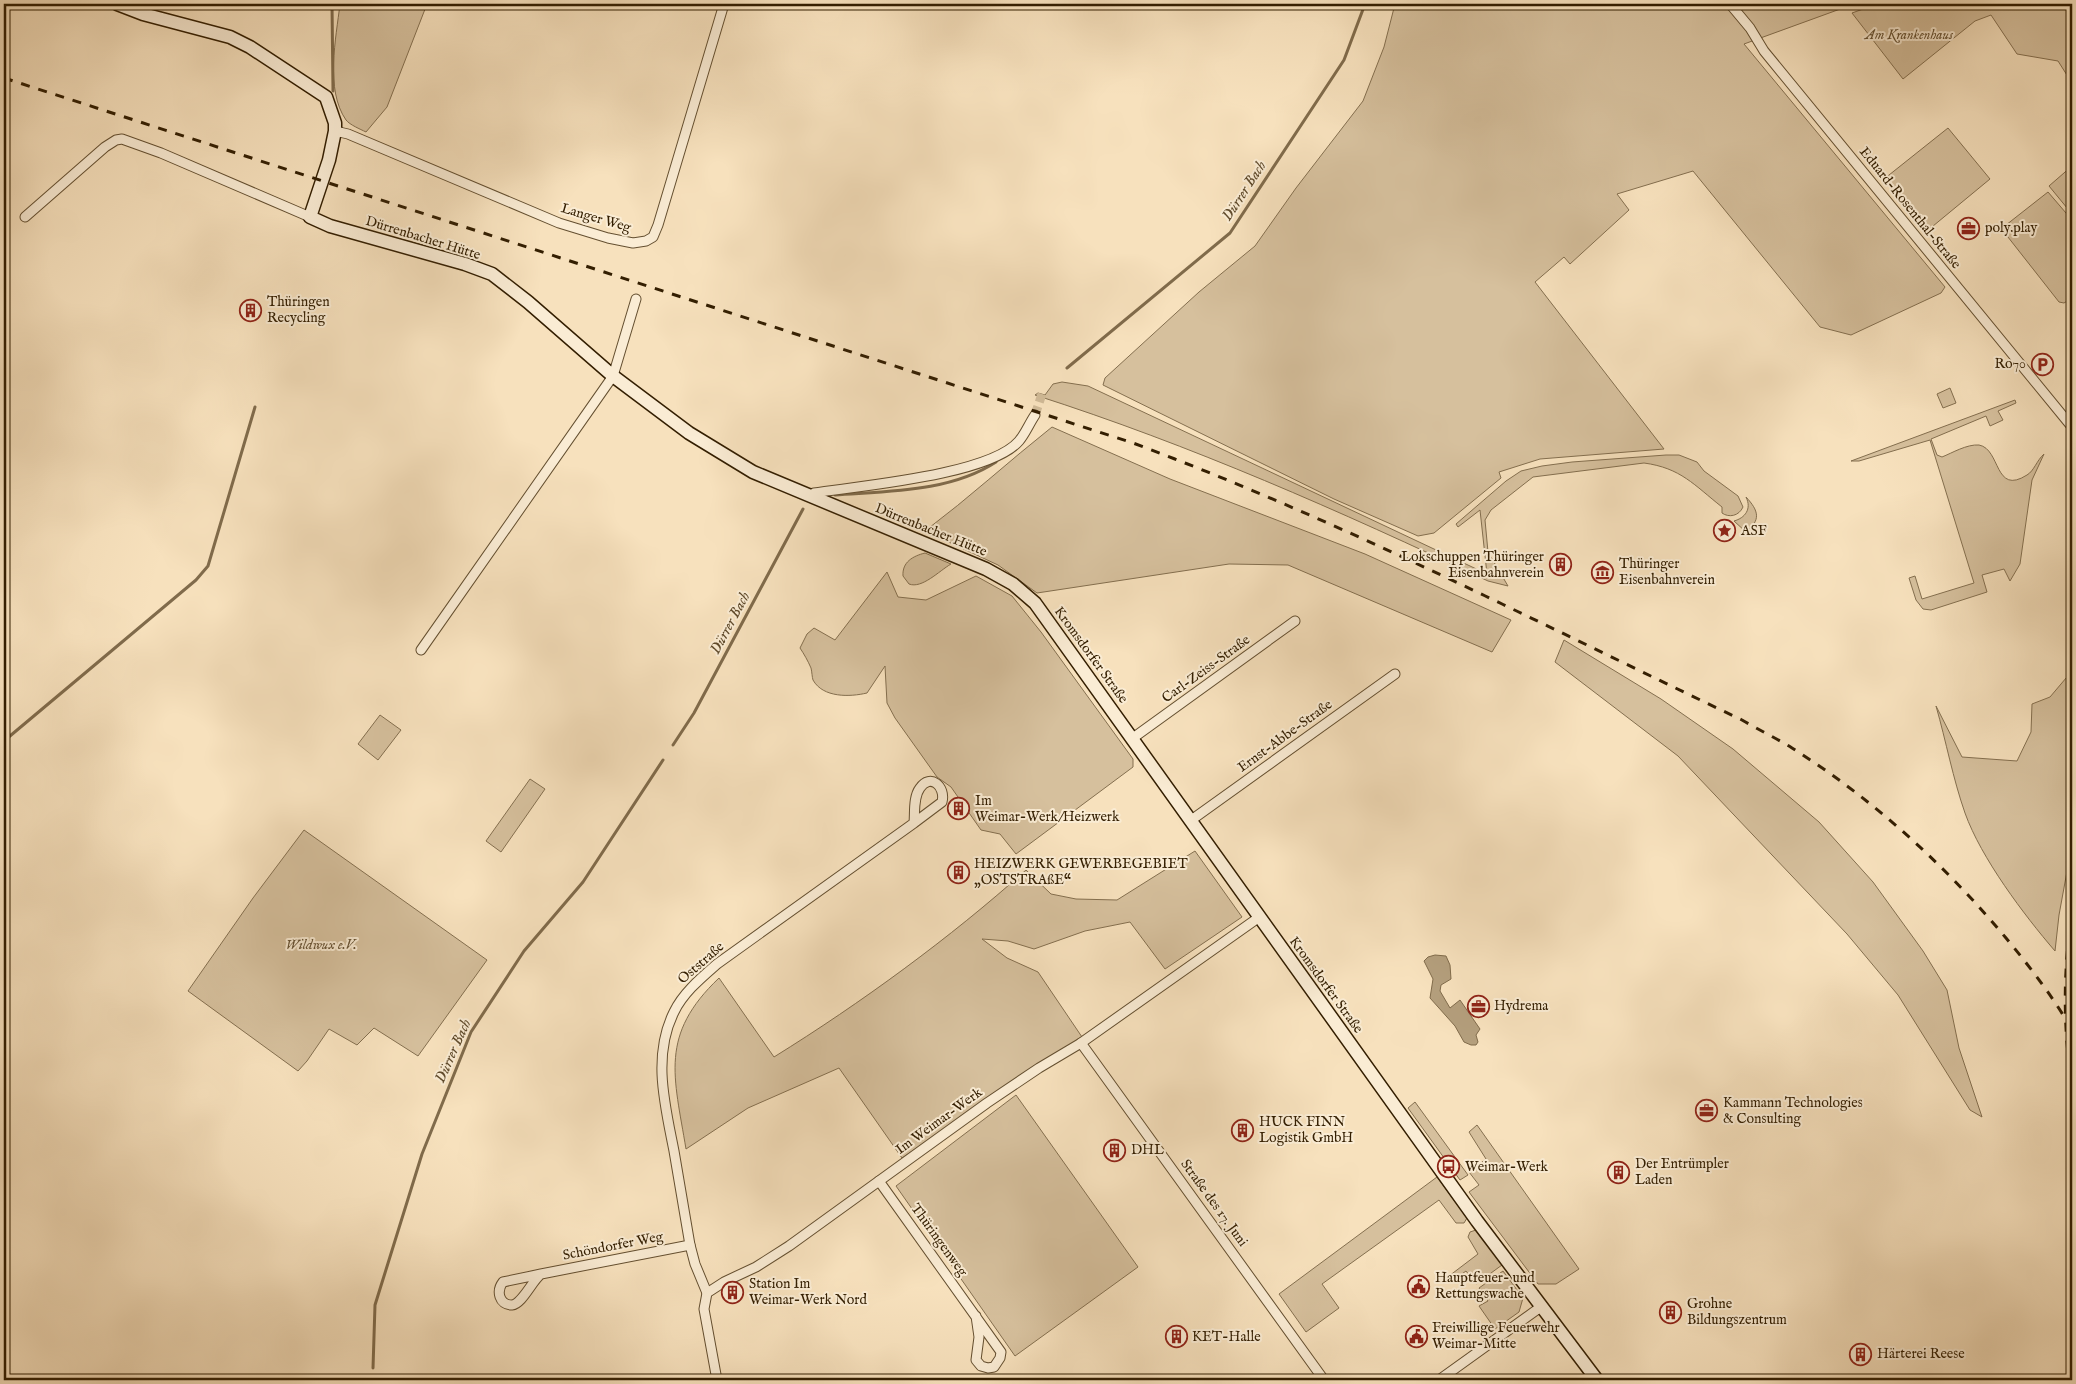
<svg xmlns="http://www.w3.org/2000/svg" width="2076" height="1384" font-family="'IM FELL English',serif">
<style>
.green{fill:#d6c09d;stroke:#846f4f}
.water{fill:#b49f7d;stroke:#806b4b}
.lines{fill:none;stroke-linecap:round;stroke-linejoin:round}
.stream{stroke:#806b4b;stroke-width:3}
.street-tunnel{stroke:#d0ba97;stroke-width:9;stroke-dasharray:9 4.5;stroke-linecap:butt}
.street-casing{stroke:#644f30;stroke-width:11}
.secondary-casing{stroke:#331e01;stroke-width:15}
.street{stroke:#faecd4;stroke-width:9}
.secondary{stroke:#faecd4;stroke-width:12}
.rail{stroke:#331e01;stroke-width:3;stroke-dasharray:9 9;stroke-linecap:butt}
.labels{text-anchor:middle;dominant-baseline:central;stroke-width:4;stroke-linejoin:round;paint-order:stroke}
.park-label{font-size:14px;font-style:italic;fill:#644f30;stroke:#faecd4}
.street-label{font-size:14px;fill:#331e01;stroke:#faecd4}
.poi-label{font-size:14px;fill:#331e01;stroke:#faecd4;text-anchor:start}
.water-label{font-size:15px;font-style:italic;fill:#604b2c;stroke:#faecd4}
</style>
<rect width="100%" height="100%" fill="#f7e1bd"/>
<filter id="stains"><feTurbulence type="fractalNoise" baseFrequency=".004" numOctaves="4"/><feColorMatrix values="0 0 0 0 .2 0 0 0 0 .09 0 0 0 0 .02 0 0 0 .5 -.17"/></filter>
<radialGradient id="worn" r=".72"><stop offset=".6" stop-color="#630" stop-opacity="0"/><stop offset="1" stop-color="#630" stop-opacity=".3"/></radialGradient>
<g class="green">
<path d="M340,4H427L387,107L366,132C360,129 350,125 346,120C325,90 336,38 340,4Z"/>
<polygon points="1395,4 1854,4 1744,44 1945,287 1941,293 1851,335 1820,327 1693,171 1617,194 1629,210 1570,264 1564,257 1535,282 1664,449 1540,459 1499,472 1501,478 1434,533 1418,536 1334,499 1103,385 1105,378 1199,292 1255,246 1296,188 1363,101 1384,47"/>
<polygon points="1877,4 2072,4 2072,83 2058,61 2017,54 1991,15 1975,21 1903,79 1852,13"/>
<polygon points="1948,128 1990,179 1927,231 1884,179"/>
<polygon points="2072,166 2072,214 2049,186"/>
<polygon points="2048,192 2072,220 2072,298 2064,303 2059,302 2004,232 2006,225"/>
<path d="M1062,382L1088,386L1487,574L1480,510L1458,527L1456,524L1506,481L1521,471L1542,466L1572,462L1666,455H1679L1697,462L1704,471L1738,496L1743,507C1739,516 1729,518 1722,513V507C1694,485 1681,468 1644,463L1533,477L1491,510L1485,520L1488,552L1508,586L1488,581C1340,511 1191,445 1035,395L1038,393L1045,395L1053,384Z"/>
<polygon points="1950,388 1956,403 1943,408 1937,394"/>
<path d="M2015,400L2016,403L1998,411L2003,420L1990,426L1986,416L1931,439L1937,455L1942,457C1952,453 1967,444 1979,445C2001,449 1994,496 2027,475C2034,471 2037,460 2044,454L2032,480L2020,564L2010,581L2004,569L1982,575L1987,592L1931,610L1923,609L1916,600L1909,578L1915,576L1922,599L1974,583L1930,440L1859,461H1851Z"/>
<path d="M1052,427L1170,479L1365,554L1511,620L1492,652L1288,565L1229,564L1037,593L998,565L925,531C969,498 1009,461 1052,427Z"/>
<path d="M1746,497C1759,511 1761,520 1746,532L1734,521C1745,518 1752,509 1746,497Z"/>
<path d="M925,553L951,564C939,571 922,589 909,584L903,576C902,562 913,556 925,553Z"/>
<path d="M887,572L898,597L926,600L976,576L1012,596L1041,632L1133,759V767L1016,854L1000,834L981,830L951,787L937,777L895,718L887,703L885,666L867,693C850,697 823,698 813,680C812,677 812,672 811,668C808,661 804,654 800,648L807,634L814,628L835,640Z"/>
<polygon points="1564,640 1661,699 1733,749 1819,822 1873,882 1923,951 1947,990 1959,1048 1982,1117 1970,1110 1898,995 1847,934 1678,756 1555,662"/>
<path d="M2072,671V844L2059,915L2055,951C2024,915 1981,858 1965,813C1953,779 1946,741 1936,706L1962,757L2017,761L2031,732L2032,704L2050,697Z"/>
<polygon points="380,715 401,730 378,760 358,744"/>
<polygon points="530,779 545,789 501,852 486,841"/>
<polygon points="304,830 487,960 418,1056 374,1028 357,1045 329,1029 307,1061 298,1071 188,991 253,898"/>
<path d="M1195,851L1242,917L1165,969L1130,922L1085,931L1034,949L1008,941L982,939L1007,958L1038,972L1082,1037L902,1158L839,1068L748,1108L686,1149C674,1076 659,1035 719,978L774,1057C861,1003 950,938 1026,870L1051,894L1076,899L1117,900Z"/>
<polygon points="1016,1095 1138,1267 1015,1356 896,1186"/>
<polygon points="1415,1102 1468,1175 1460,1180 1408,1108"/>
<polygon points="1477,1125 1579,1269 1556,1284 1538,1284 1469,1192 1479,1185 1469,1172 1486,1159 1469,1132"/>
<polygon points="1437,1177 1467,1218 1464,1223 1456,1223 1439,1200 1322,1284 1339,1308 1306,1332 1279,1294"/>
<polygon points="1476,1230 1502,1265 1476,1284 1466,1271 1452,1281 1449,1276 1478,1254 1468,1237 1470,1232"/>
<polygon points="1503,1271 1523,1298 1519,1312 1495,1329 1479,1306 1488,1301 1479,1288"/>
</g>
<polygon class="water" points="1435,955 1446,956 1450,965 1451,979 1441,985 1440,991 1450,1008 1460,1000 1480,1029 1476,1035 1478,1042 1476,1045 1471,1045 1464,1042 1455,1026 1430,998 1433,979 1424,961 1428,957"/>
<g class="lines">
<g class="stream">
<polyline points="332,4 333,91"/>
<polyline points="1067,368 1230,233 1344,60 1365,4"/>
<path d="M835,495C889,491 950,492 996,462"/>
<polyline points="4,741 196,580 208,566 255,407"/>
<polyline points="673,745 694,713 803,509"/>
<polyline points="373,1368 375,1305 422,1154 471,1032 524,951 583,882 663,760"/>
</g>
<polyline class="street-tunnel" points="1035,415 1042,394"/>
<defs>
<g id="street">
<polyline points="1730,4 1750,28 1764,51 2072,427"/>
<polyline points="335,131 348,134 559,223 608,238 633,243 646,241 653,237 658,225 724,4"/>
<polyline points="25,217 105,147 116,140 122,139 161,153 310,217"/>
<path d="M810,496L814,493C859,486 990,475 1019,441C1025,434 1029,424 1035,415"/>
<polyline points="421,650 613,376 636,299"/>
<polyline points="1133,738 1295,621"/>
<polyline points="1190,821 1395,674"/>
<polyline points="1081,1043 1324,1380"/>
<polyline points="879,1181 1001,1352 1000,1358 994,1367 988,1368 981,1366 976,1360 979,1337 976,1316"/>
<path d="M541,1274L503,1282C496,1291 499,1305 512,1305C522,1304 532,1281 541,1274L690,1245"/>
<path d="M707,1293L695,1264L690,1245C685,1214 679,1182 674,1151C665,1105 652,1056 674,1012C683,993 701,978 717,964L914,823L942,802C946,786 930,773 920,788C913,797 915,813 914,823"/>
<polyline points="717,1380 704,1309 707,1293 724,1282 756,1267 789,1246 987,1103 1039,1068 1081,1043 1258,918"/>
<polyline points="1439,1380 1542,1306"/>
</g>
<polyline id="secondary" points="117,4 143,14 230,37 250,47 326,97 335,123 335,131 329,160 310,217 330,226 465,264 492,274 528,302 613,376 689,433 753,472 986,569 1013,584 1035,603 1477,1221 1597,1380"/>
</defs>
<use href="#street" class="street-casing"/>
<use href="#secondary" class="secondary-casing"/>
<use href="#street" class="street"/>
<use href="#secondary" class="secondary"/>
<g class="rail">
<path d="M4,78L1133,443C1342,521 1541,624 1742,720C1759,730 1776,738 1792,748C1873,799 1945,865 2006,938C2030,967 2054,998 2072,1030"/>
<path d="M2072,915C2063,970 2063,1029 2072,1084"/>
</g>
</g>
<defs>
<symbol id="office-ring" viewBox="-11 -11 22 22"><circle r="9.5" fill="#faecd4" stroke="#8f2418" stroke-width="1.5"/><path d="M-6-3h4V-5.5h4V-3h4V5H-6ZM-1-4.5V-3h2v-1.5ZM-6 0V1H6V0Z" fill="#8f2418"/></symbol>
<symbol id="building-ring" viewBox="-11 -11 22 22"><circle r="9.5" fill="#faecd4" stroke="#8f2418" stroke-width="1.5"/><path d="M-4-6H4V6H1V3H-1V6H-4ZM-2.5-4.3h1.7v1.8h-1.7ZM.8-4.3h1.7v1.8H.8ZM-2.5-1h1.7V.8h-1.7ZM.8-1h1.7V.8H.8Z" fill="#8f2418"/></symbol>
<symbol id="parking-ring" viewBox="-11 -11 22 22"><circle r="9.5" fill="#faecd4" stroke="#8f2418" stroke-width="1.5"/><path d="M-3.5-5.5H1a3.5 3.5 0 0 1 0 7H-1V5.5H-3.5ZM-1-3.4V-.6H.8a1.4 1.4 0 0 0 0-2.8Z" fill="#8f2418"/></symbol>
<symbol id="sight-ring" viewBox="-11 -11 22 22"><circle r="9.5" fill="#faecd4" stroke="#8f2418" stroke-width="1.5"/><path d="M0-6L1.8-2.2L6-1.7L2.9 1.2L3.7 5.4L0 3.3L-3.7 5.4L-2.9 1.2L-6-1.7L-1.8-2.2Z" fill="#8f2418"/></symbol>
<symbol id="museum-ring" viewBox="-11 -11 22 22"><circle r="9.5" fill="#faecd4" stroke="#8f2418" stroke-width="1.5"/><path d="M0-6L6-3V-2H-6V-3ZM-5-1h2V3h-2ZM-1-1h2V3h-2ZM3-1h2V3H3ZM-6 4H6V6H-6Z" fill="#8f2418"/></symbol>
<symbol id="bus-ring" viewBox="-11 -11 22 22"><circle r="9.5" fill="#faecd4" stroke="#8f2418" stroke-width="1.5"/><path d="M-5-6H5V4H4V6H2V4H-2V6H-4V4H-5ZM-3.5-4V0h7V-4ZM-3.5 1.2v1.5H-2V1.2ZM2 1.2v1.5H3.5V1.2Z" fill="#8f2418"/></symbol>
<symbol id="civic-ring" viewBox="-11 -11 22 22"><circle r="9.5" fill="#faecd4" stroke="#8f2418" stroke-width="1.5"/><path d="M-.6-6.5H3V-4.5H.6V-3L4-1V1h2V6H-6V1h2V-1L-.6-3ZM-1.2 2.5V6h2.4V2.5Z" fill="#8f2418"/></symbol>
</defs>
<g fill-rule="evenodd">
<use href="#office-ring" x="1956" y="216" width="25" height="25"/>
<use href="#building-ring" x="238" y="298" width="25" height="25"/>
<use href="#parking-ring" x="2030" y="352" width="25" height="25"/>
<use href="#sight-ring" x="1712" y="518" width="25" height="25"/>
<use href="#building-ring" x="1548" y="552" width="25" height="25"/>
<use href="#museum-ring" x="1590" y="560" width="25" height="25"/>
<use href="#building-ring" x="946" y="796" width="25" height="25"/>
<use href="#building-ring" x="946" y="860" width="25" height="25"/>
<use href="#office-ring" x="1466" y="994" width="25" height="25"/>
<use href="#office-ring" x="1694" y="1098" width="25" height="25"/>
<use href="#building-ring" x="1230" y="1118" width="25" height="25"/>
<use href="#building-ring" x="1102" y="1138" width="25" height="25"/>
<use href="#bus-ring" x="1436" y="1154" width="25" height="25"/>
<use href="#building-ring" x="1606" y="1160" width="25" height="25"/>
<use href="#civic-ring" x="1406" y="1274" width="25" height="25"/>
<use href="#building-ring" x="720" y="1280" width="25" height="25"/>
<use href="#building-ring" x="1658" y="1300" width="25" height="25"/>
<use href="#civic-ring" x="1404" y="1324" width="25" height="25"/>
<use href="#building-ring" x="1164" y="1324" width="25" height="25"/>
<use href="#building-ring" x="1848" y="1342" width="25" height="25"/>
</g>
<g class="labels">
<g class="park-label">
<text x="1909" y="35">Am Krankenhaus</text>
<text x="321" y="945">Wildwux e.V.</text>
</g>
<g class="street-label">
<text transform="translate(1910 208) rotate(51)">Eduard-Rosenthal-Straße</text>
<text transform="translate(596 218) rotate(16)">Langer Weg</text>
<text transform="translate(423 238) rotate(17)">Dürrenbacher Hütte</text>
<text transform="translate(931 530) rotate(22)">Dürrenbacher Hütte</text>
<text transform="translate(1091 655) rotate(54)">Kromsdorfer Straße</text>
<text transform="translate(1206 669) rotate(-36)">Carl-Zeiss-Straße</text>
<text transform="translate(1285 736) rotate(-36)">Ernst-Abbe-Straße</text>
<text transform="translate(701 963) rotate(-41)">Oststraße</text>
<text transform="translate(1326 985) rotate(54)">Kromsdorfer Straße</text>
<text transform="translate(939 1121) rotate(-36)">Im Weimar-Werk</text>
<text transform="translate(1214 1203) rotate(54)">Straße des 17. Juni</text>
<text transform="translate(939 1240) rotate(54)">Thüringenweg</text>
<text transform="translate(613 1246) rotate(-11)">Schöndorfer Weg</text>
</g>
<g class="poi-label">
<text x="1985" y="228">poly.play</text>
<text x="267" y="302">Thüringen<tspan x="267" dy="16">Recycling</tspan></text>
<text x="2026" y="364" text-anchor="end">Ro70</text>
<text x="1741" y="531">ASF</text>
<text x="1544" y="557" text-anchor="end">Lokschuppen Thüringer<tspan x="1544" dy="16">Eisenbahnverein</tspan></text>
<text x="1619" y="564">Thüringer<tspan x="1619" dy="16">Eisenbahnverein</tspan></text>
<text x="975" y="801">Im<tspan x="975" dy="16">Weimar-Werk/Heizwerk</tspan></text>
<text x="974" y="864">HEIZWERK GEWERBEGEBIET<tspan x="974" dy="16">„OSTSTRAßE“</tspan></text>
<text x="1494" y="1006">Hydrema</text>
<text x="1723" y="1103">Kammann Technologies<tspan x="1723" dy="16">&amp; Consulting</tspan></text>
<text x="1259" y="1122">HUCK FINN<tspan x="1259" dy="16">Logistik GmbH</tspan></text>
<text x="1131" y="1150">DHL</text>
<text x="1635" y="1164">Der Entrümpler<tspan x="1635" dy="16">Laden</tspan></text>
<text x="1465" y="1167">Weimar-Werk</text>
<text x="1435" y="1278">Hauptfeuer- und<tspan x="1435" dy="16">Rettungswache</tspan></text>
<text x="749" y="1284">Station Im<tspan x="749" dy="16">Weimar-Werk Nord</tspan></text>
<text x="1687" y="1304">Grohne<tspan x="1687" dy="16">Bildungszentrum</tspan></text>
<text x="1432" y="1328">Freiwillige Feuerwehr<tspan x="1432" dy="16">Weimar-Mitte</tspan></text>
<text x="1192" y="1337">KET-Halle</text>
<text x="1877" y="1354">Härterei Reese</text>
</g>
<g class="water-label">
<text transform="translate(1244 191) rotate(-57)">Dürrer Bach</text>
<text transform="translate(730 623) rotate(-62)">Dürrer Bach</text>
<text transform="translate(453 1051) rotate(-66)">Dürrer Bach</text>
</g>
</g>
<rect width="2076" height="1384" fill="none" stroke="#f7e1bd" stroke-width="20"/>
<rect x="5" y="5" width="2066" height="1374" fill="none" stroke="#331e01" stroke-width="2.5"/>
<rect x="10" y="10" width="2056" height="1364" fill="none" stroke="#331e01"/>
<rect width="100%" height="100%" filter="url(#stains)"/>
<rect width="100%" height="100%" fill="url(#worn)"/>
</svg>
